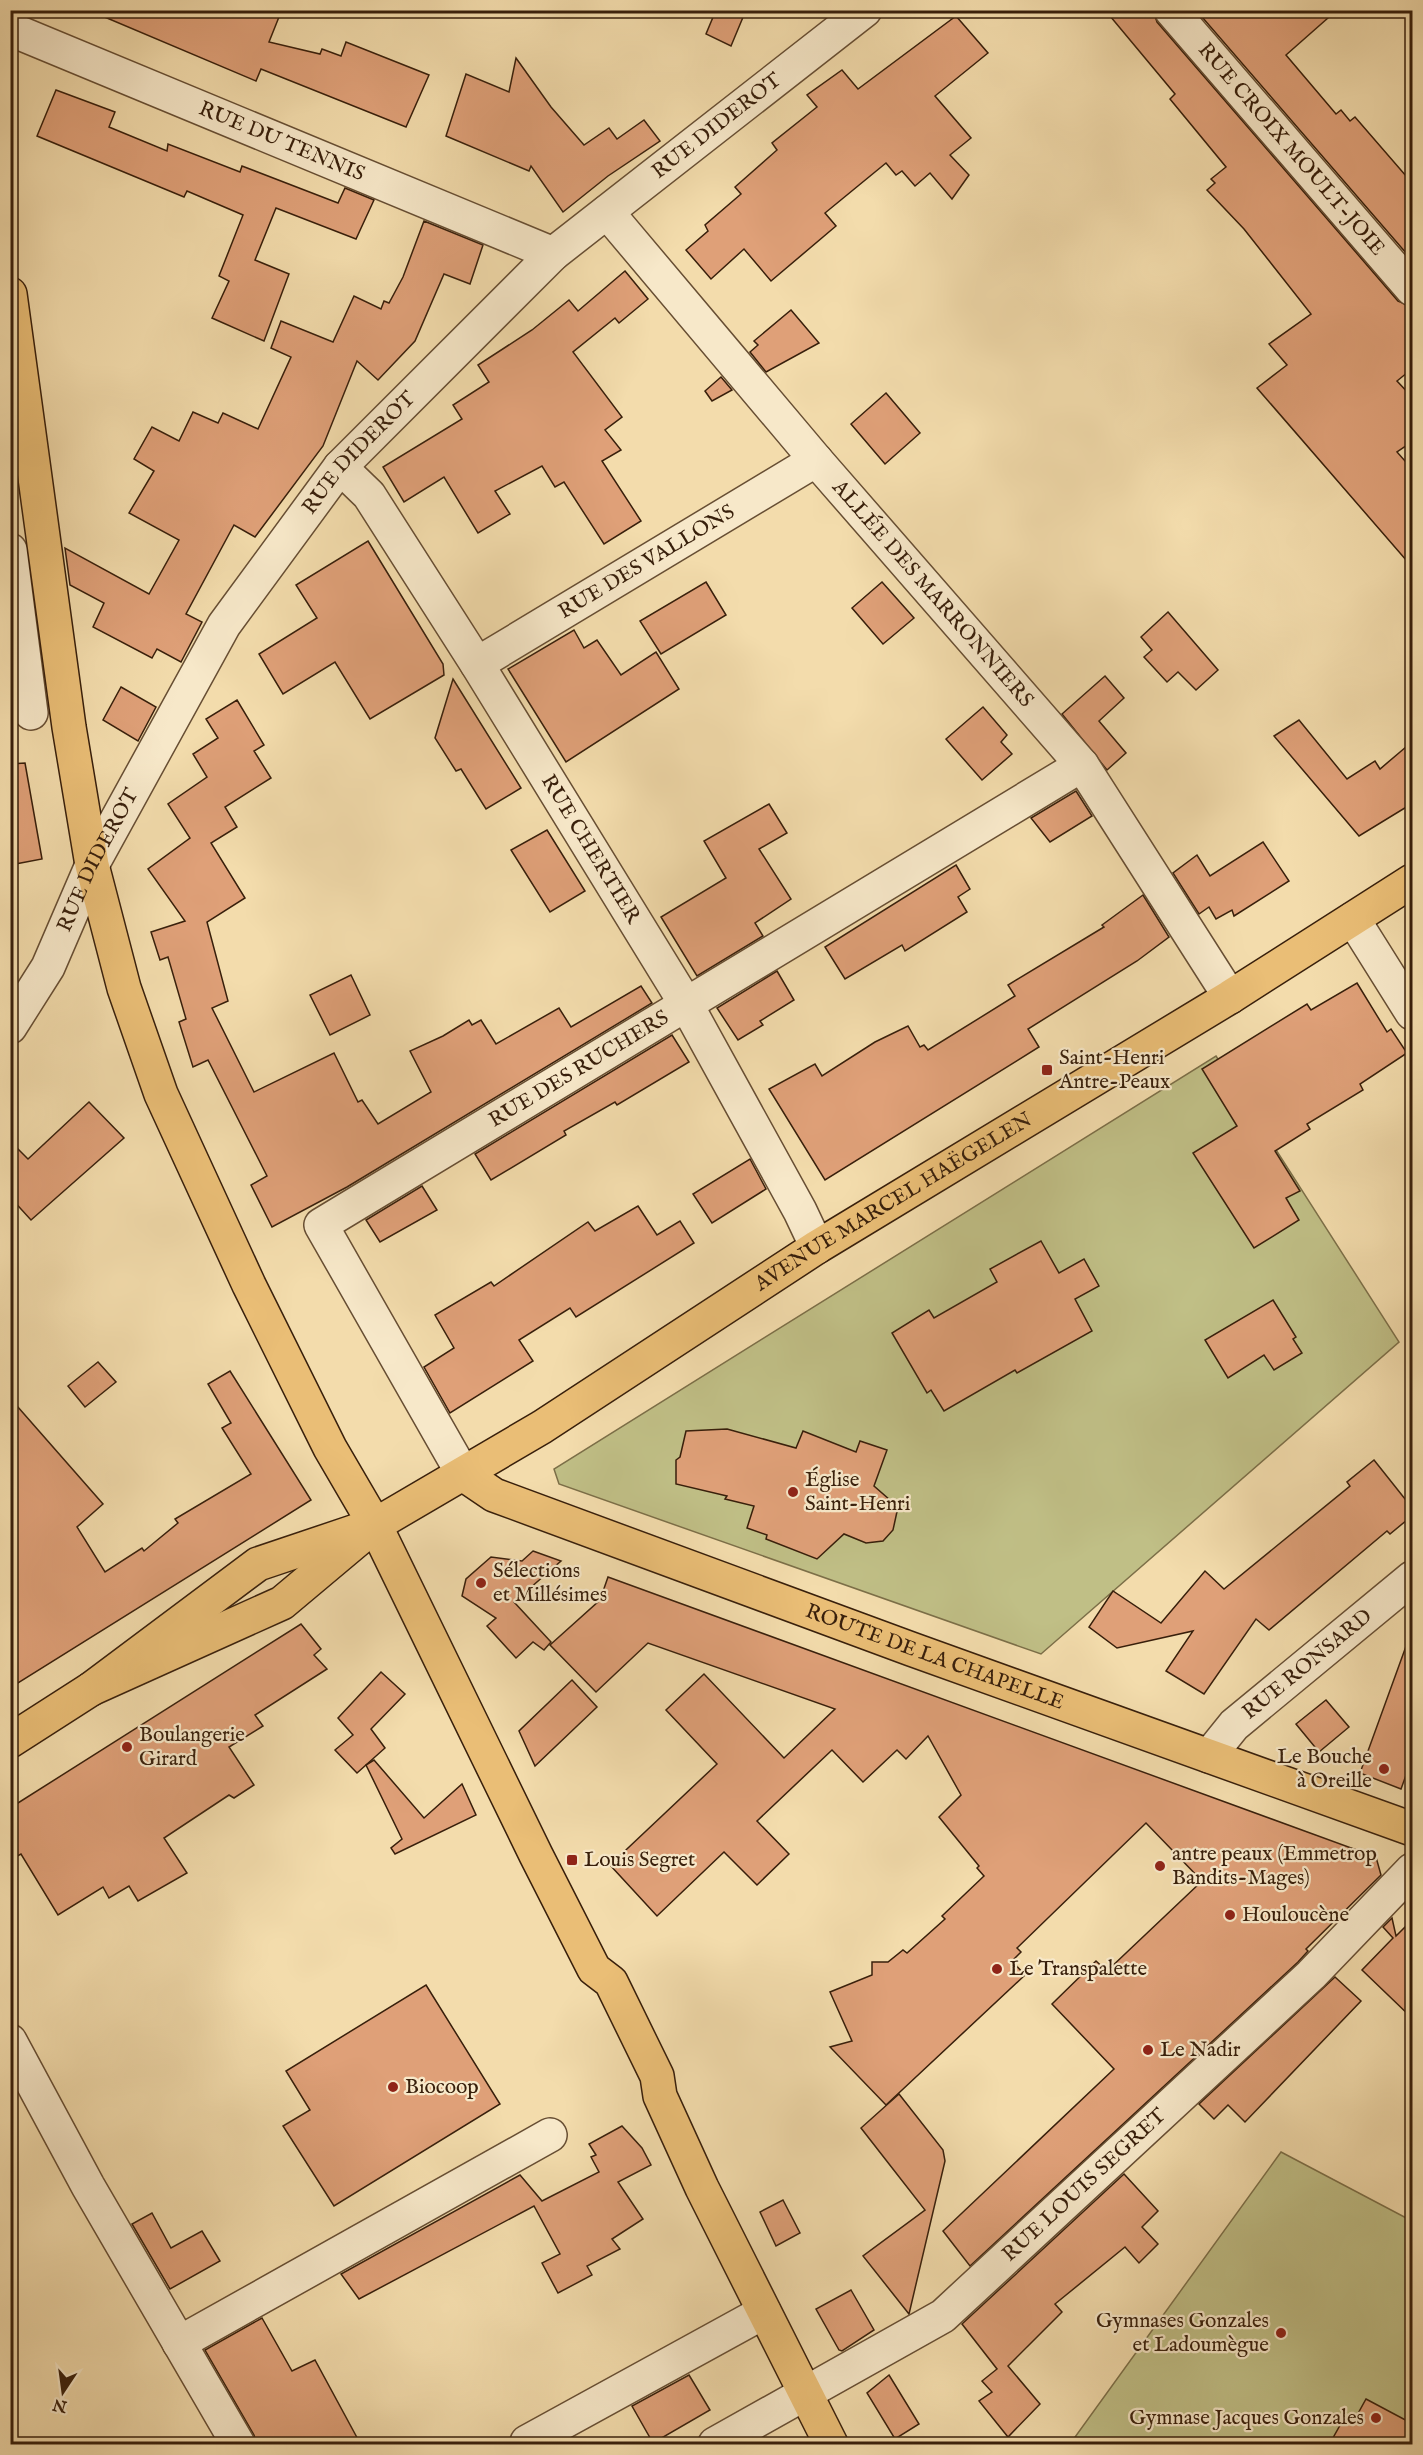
<svg xmlns="http://www.w3.org/2000/svg" width="1423" height="2455" font-family="'IM FELL English',serif">
<style>
.green{fill:#c0bf86;stroke:#7c6f48;stroke-width:1.5}
.building{fill:#dfa078;stroke:#381f0b;stroke-width:1.5}
.lines{fill:none;stroke-linecap:round;stroke-linejoin:round}
.minor-casing{stroke:#674e33;stroke-width:36}
.major-casing{stroke:#381f0b;stroke-width:36}
.minor{stroke:#f7e8c9;stroke-width:33}
.major{stroke:#eabe76;stroke-width:33}
.poi-dot{fill:#8f2418;stroke:#f7e8c9;stroke-width:2}
.labels{text-anchor:middle;dominant-baseline:central;stroke-width:4.5;stroke-linejoin:round;paint-order:stroke}
.street-label{font-size:21px;fill:#381f0b;stroke:#f7e8c9}
.poi-label{font-size:21px;fill:#381f0b;stroke:#f7e8c9;text-anchor:start}
</style>
<rect width="100%" height="100%" fill="#f3dcac"/>
<filter id="stains"><feTurbulence type="fractalNoise" baseFrequency=".00333" numOctaves="4"/><feColorMatrix values="0 0 0 0 .2 0 0 0 0 .09 0 0 0 0 .02 0 0 0 .5 -.17"/></filter>
<radialGradient id="worn" r=".72"><stop offset=".6" stop-color="#630" stop-opacity="0"/><stop offset="1" stop-color="#630" stop-opacity=".3"/></radialGradient>
<g class="green">
<polygon points="1216,1056 1399,1342 1041,1654 559,1484 554,1469"/>
<polygon points="1281,2152 1412,2221 1412,2444 1070,2444"/>
</g>
<g class="building">
<polygon points="88,10 262,10 279,17 269,42 320,54 322,49 341,56 346,42 429,75 406,127 261,69 256,81"/>
<polygon points="716,10 746,10 731,46 706,34"/>
<polygon points="1105,10 1153,10 1157,22 1398,301 1413,307 1413,368 1397,381 1413,398 1413,441 1397,452 1413,470 1413,568 1257,388 1287,365 1269,344 1311,314 1244,229 1207,190 1215,183 1211,179 1226,167 1170,99 1175,94"/>
<polygon points="1196,10 1337,10 1286,55 1336,114 1341,110 1350,121 1355,117 1413,184 1413,261"/>
<polygon points="956,16 988,53 935,96 971,138 950,155 969,175 952,199 930,173 915,186 902,171 896,175 886,163 825,213 836,226 771,281 744,249 711,279 686,250 708,231 705,225 741,194 735,187 777,150 772,143 817,107 807,95 842,70 858,89"/>
<polygon points="516,58 551,107 584,145 609,128 617,139 644,120 660,141 608,176 563,212 531,166 529,171 446,136 466,74 509,92"/>
<polygon points="56,90 115,112 109,127 167,151 168,144 240,172 242,166 338,203 345,188 374,200 356,239 276,208 255,260 289,274 264,341 212,318 229,281 219,276 243,215 187,191 184,197 37,136"/>
<polygon points="424,221 483,245 470,284 444,274 415,341 378,380 357,361 323,446 255,537 234,525 186,614 202,622 181,662 157,649 152,658 93,627 104,603 70,585 65,548 149,594 179,540 129,513 154,471 134,459 152,427 179,441 193,412 218,423 223,413 258,429 291,357 271,348 281,321 333,342 354,296 381,309 384,301 389,303 403,277"/>
<polygon points="625,271 648,299 619,323 615,318 573,352 622,417 605,430 621,450 602,461 641,521 604,544 564,482 555,487 542,466 495,491 510,514 478,533 444,477 404,502 383,467 462,419 453,405 489,382 478,365 532,330 569,300 578,311"/>
<polygon points="791,310 819,343 766,372 750,352 758,345 754,341"/>
<polygon points="721,377 732,390 712,401 705,391"/>
<polygon points="886,393 920,433 885,464 851,424"/>
<polygon points="368,541 443,664 444,675 370,719 335,662 283,694 259,654 317,618 296,585"/>
<polygon points="706,582 726,615 661,654 640,621"/>
<polygon points="882,582 914,618 883,644 852,608"/>
<polygon points="1168,612 1218,670 1196,690 1178,672 1167,682 1144,657 1152,650 1141,637"/>
<polygon points="574,630 584,648 597,640 621,675 656,652 679,689 566,762 508,669"/>
<polygon points="1105,676 1124,698 1099,721 1126,753 1107,770 1062,714"/>
<polygon points="453,679 521,788 486,809 461,769 456,771 435,738"/>
<polygon points="121,687 156,707 138,741 103,720"/>
<polygon points="237,700 264,745 254,751 271,778 225,807 237,827 211,843 245,898 207,922 228,1001 212,1008 254,1092 334,1053 358,1102 362,1100 378,1124 431,1092 410,1051 443,1036 469,1020 472,1025 481,1020 496,1044 559,1008 571,1027 641,986 652,1003 347,1187 272,1227 251,1185 267,1176 208,1060 193,1067 179,1022 186,1019 168,957 160,960 151,932 185,921 148,869 190,838 168,804 207,777 193,754 218,738 206,719"/>
<polygon points="983,707 1007,735 1001,742 1012,754 982,780 946,739"/>
<polygon points="1299,720 1347,779 1375,761 1380,769 1413,741 1413,803 1359,836 1274,736"/>
<polygon points="25,763 42,859 10,865 10,764"/>
<polygon points="1076,791 1092,816 1050,842 1031,818"/>
<polygon points="769,804 787,833 759,849 791,899 755,923 763,936 697,976 661,917 726,878 704,841"/>
<polygon points="547,830 585,891 550,912 511,850"/>
<polygon points="1263,842 1289,881 1234,916 1232,910 1216,919 1209,907 1199,914 1173,873 1197,855 1210,876"/>
<polygon points="956,865 970,889 958,897 967,912 905,951 902,945 845,979 825,947"/>
<polygon points="1143,895 1169,937 1137,961 1028,1029 1039,1047 825,1180 769,1089 815,1064 822,1076 875,1042 908,1026 920,1047 924,1045 928,1050 1015,996 1008,985 1104,927 1102,925"/>
<polygon points="777,971 794,1000 760,1021 763,1025 738,1040 717,1008"/>
<polygon points="351,975 370,1015 330,1035 310,995"/>
<polygon points="1357,983 1387,1032 1391,1029 1407,1053 1360,1084 1363,1090 1307,1124 1310,1129 1275,1151 1300,1191 1286,1198 1299,1220 1254,1248 1193,1153 1237,1126 1202,1069 1307,1004 1311,1010"/>
<polygon points="672,1035 689,1062 617,1105 615,1102 564,1131 566,1135 491,1180 475,1154"/>
<polygon points="89,1102 124,1138 31,1220 10,1197 10,1141 28,1159"/>
<polygon points="750,1159 766,1189 712,1223 693,1194"/>
<polygon points="422,1186 437,1210 380,1242 366,1220"/>
<polygon points="638,1206 657,1235 680,1221 694,1243 576,1317 570,1308 519,1340 533,1361 450,1413 424,1367 454,1348 435,1315 491,1282 494,1286 588,1222 595,1231"/>
<polygon points="1041,1241 1059,1273 1084,1259 1099,1286 1075,1299 1092,1331 1017,1373 1015,1370 944,1411 931,1390 927,1393 892,1333 929,1310 934,1318 997,1282 990,1269"/>
<polygon points="1273,1300 1296,1337 1293,1339 1302,1353 1274,1370 1264,1355 1228,1378 1205,1340"/>
<polygon points="98,1362 116,1382 85,1407 68,1386"/>
<polygon points="230,1371 311,1500 10,1688 10,1398 103,1504 77,1527 105,1572 142,1548 144,1551 178,1523 175,1519 251,1474 222,1428 231,1423 208,1384"/>
<polygon points="727,1429 796,1448 803,1431 856,1452 860,1441 887,1450 874,1486 898,1507 893,1530 883,1541 866,1543 844,1534 817,1559 766,1539 767,1535 747,1528 754,1506 725,1499 727,1496 676,1484 676,1460 680,1457 686,1431"/>
<polygon points="1374,1460 1413,1509 1413,1515 1390,1534 1387,1531 1269,1630 1256,1619 1204,1694 1166,1671 1193,1631 1117,1648 1089,1627 1113,1591 1161,1623 1205,1571 1224,1589 1350,1486 1347,1482"/>
<polygon points="533,1551 561,1561 514,1602 551,1642 544,1650 533,1642 516,1658 487,1626 496,1618 462,1596 466,1579 491,1557 522,1561"/>
<polygon points="608,1577 1376,1857 1381,1875 1306,1949 1308,1951 1298,1962 970,2266 943,2231 1114,2069 1052,2004 1096,1961 1107,1971 1202,1881 1146,1823 1017,1948 1021,1952 1012,1961 1025,1975 886,2105 830,2047 852,2041 830,1992 872,1975 872,1962 888,1962 903,1950 907,1953 945,1919 942,1916 984,1876 977,1868 979,1866 939,1817 961,1795 928,1736 906,1759 897,1750 863,1782 832,1750 757,1821 789,1854 757,1885 724,1852 657,1916 610,1865 717,1764 666,1710 704,1674 784,1758 835,1709 648,1643 596,1692 550,1645 600,1600"/>
<polygon points="301,1624 321,1649 314,1655 327,1669 255,1715 263,1726 229,1747 254,1785 234,1798 229,1795 164,1838 187,1873 138,1901 129,1886 109,1898 103,1887 58,1915 21,1854 10,1860 10,1808"/>
<polygon points="1409,1638 1413,1638 1413,1756 1401,1789 1360,1773"/>
<polygon points="381,1672 405,1694 371,1729 385,1748 357,1773 335,1750 353,1735 338,1718"/>
<polygon points="572,1680 597,1707 535,1766 519,1731"/>
<polygon points="1326,1700 1349,1727 1319,1752 1296,1724"/>
<polygon points="374,1760 424,1818 462,1784 476,1815 395,1854 391,1848 402,1839 366,1765"/>
<polygon points="1392,1918 1396,1936 1413,1919 1413,2019 1362,1970 1393,1938 1383,1927"/>
<polygon points="1335,1977 1361,2001 1245,2122 1228,2105 1214,2119 1199,2104"/>
<polygon points="426,1985 500,2104 334,2206 283,2126 310,2110 286,2071"/>
<polygon points="899,2094 943,2150 945,2161 909,2314 863,2256 925,2210 861,2128"/>
<polygon points="622,2126 642,2148 651,2165 618,2182 643,2219 612,2239 620,2249 587,2266 592,2275 558,2293 542,2263 560,2254 534,2206 359,2299 341,2274 520,2175 542,2201 599,2172 591,2157 596,2155 589,2144"/>
<polygon points="1124,2174 1158,2211 1142,2227 1158,2244 1139,2263 1125,2247 1055,2304 1062,2312 1008,2366 1040,2404 1008,2437 979,2401 992,2392 982,2381 997,2369 962,2324"/>
<polygon points="783,2200 800,2233 776,2246 760,2212"/>
<polygon points="152,2213 171,2248 202,2231 220,2261 170,2289 132,2224"/>
<polygon points="851,2290 874,2330 842,2351 839,2350 816,2309"/>
<polygon points="262,2318 292,2371 315,2360 361,2445 257,2445 254,2435 205,2350"/>
<polygon points="689,2375 710,2410 653,2443 632,2406"/>
<polygon points="889,2375 919,2424 895,2439 867,2393"/>
<polygon points="1366,2399 1413,2424 1413,2445 1329,2445 1343,2420 1356,2417"/>
</g>
<g class="lines">
<defs>
<g id="minor">
<path id="s1" d="M1171,10L1412,289"/>
<path id="s2" d="M10,29L553,254"/>
<path id="s3" d="M607,212L816,460L1082,765L1230,997"/>
<path id="s4" d="M340,467L369,495L477,664L686,1004L800,1211L817,1247"/>
<polyline points="10,550 31,713"/>
<path id="s5" d="M477,664L816,460"/>
<polyline points="1353,919 1412,1013"/>
<path id="s6" d="M10,1027L48,967L92,865L224,625L340,467L553,254L865,10"/>
<path id="s7" d="M463,1474L321,1225L1082,765"/>
<path id="s8" d="M1209,1756L1234,1725L1412,1578"/>
<polyline points="10,2041 88,2186 238,2444"/>
<polyline points="179,2343 550,2135"/>
<polyline points="527,2442 764,2312"/>
<path id="s9" d="M715,2444L943,2316L1311,1975L1412,1870"/>
</g>
<g id="major">
<polyline points="10,294 69,727 92,865 124,988 161,1094 249,1285 330,1448 375,1525 536,1855 594,1969 611,1982 657,2076 660,2096 702,2188 831,2444"/>
<path id="s10" d="M463,1474L494,1495L911,1649L1412,1829"/>
<path id="s11" d="M91,1689L282,1603L375,1525L542,1427L817,1247L1230,997L1412,881"/>
<polyline points="10,1741 91,1689 258,1564 356,1531"/>
</g>
</defs>
<use href="#minor" class="minor-casing"/>
<use href="#major" class="major-casing"/>
<use href="#minor" class="minor"/>
<use href="#major" class="major"/>
</g>
<g class="poi-dot">
<rect x="1041" y="1064" width="12" height="12" rx="3"/>
<circle cx="793" cy="1492" r="6"/>
<circle cx="481" cy="1583" r="6"/>
<circle cx="127" cy="1747" r="6"/>
<circle cx="1384" cy="1769" r="6"/>
<rect x="566" y="1854" width="12" height="12" rx="3"/>
<circle cx="1160" cy="1866" r="6"/>
<circle cx="1230" cy="1915" r="6"/>
<circle cx="997" cy="1969" r="6"/>
<circle cx="1148" cy="2050" r="6"/>
<circle cx="393" cy="2087" r="6"/>
<circle cx="1281" cy="2333" r="6"/>
<circle cx="1376" cy="2418" r="6"/>
</g>
<g class="labels">
<g class="street-label">
<text stroke="none"><textPath href="#s6" startOffset="1161">RUE DIDEROT</textPath></text>
<text stroke="none"><textPath href="#s2" startOffset="294">RUE DU TENNIS</textPath></text>
<text stroke="none"><textPath href="#s1" startOffset="184">RUE CROIX MOULT-JOIE</textPath></text>
<text stroke="none"><textPath href="#s6" startOffset="675">RUE DIDEROT</textPath></text>
<text stroke="none"><textPath href="#s5" startOffset="198">RUE DES VALLONS</textPath></text>
<text stroke="none"><textPath href="#s3" startOffset="502">ALLÉE DES MARRONNIERS</textPath></text>
<text stroke="none"><textPath href="#s4" startOffset="458">RUE CHERTIER</textPath></text>
<text stroke="none"><textPath href="#s6" startOffset="189">RUE DIDEROT</textPath></text>
<text stroke="none"><textPath href="#s7" startOffset="588">RUE DES RUCHERS</textPath></text>
<text stroke="none"><textPath href="#s11" startOffset="942">AVENUE MARCEL HAËGELEN</textPath></text>
<text stroke="none"><textPath href="#s10" startOffset="507">ROUTE DE LA CHAPELLE</textPath></text>
<text stroke="none"><textPath href="#s8" startOffset="135">RUE RONSARD</textPath></text>
<text stroke="none"><textPath href="#s9" startOffset="454">RUE LOUIS SEGRET</textPath></text>
</g>
<g class="poi-label">
<text x="1059" y="1058">Saint-Henri<tspan x="1059" dy="24">Antre-Peaux</tspan></text>
<text x="805" y="1480">Église<tspan x="805" dy="24">Saint-Henri</tspan></text>
<text x="493" y="1571">Sélections<tspan x="493" dy="24">et Millésimes</tspan></text>
<text x="139" y="1735">Boulangerie<tspan x="139" dy="24">Girard</tspan></text>
<text x="1372" y="1757" text-anchor="end">Le Bouche<tspan x="1372" dy="24">à Oreille</tspan></text>
<text x="1172" y="1854">antre peaux (Emmetrop<tspan x="1172" dy="24">Bandits-Mages)</tspan></text>
<text x="584" y="1860">Louis Segret</text>
<text x="1242" y="1915">Houloucène</text>
<text x="1009" y="1969">Le Transpalette</text>
<text x="1160" y="2050">Le Nadir</text>
<text x="405" y="2087">Biocoop</text>
<text x="1269" y="2321" text-anchor="end">Gymnases Gonzales<tspan x="1269" dy="24">et Ladoumègue</tspan></text>
<text x="1364" y="2418" text-anchor="end">Gymnase Jacques Gonzales</text>
</g>
</g>
<rect width="1423" height="2455" fill="none" stroke="#f3dcac" stroke-width="36"/>
<rect x="12" y="12" width="1399" height="2431" fill="none" stroke="#381f0b" stroke-width="3"/>
<rect x="18" y="18" width="1387" height="2419" fill="none" stroke="#381f0b" stroke-width="1.5"/>
<g transform="translate(63 2392) rotate(193)" stroke="#f7e8c9" stroke-width="4.5" paint-order="stroke">
<path d="M0-4.5L10 22L0 15L-10 22Z" fill="#381f0b"/>
<text y="-9" font-size="16" font-weight="bold" text-anchor="middle" fill="#381f0b">N</text>
</g>
<rect width="100%" height="100%" filter="url(#stains)"/>
<rect width="100%" height="100%" fill="url(#worn)"/>
</svg>
